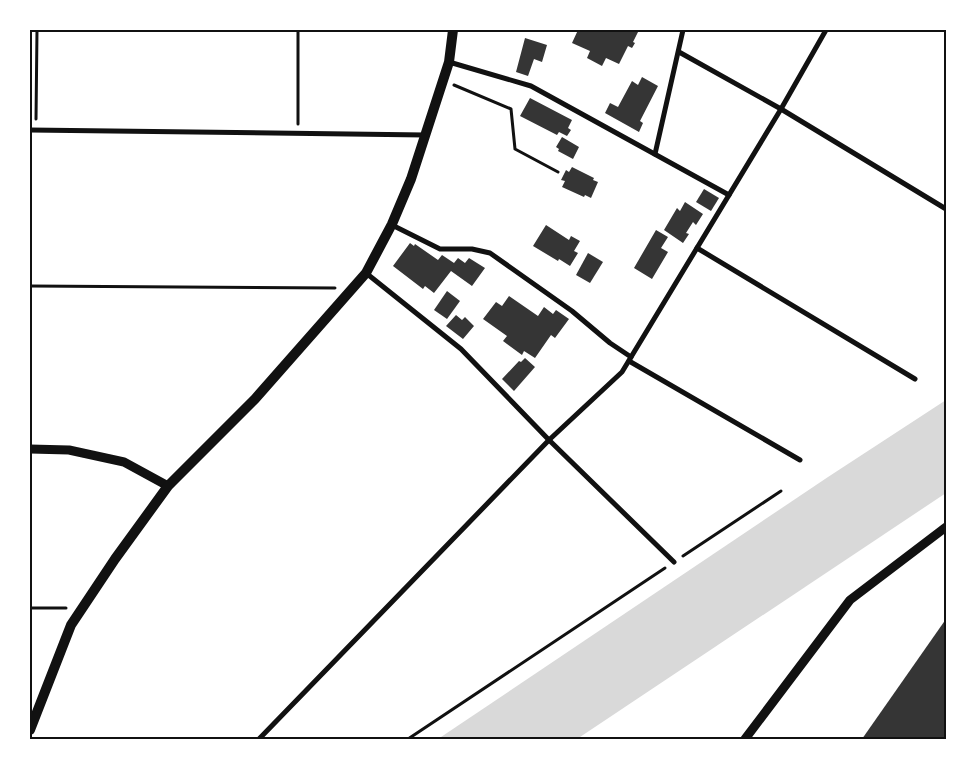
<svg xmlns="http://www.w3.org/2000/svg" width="976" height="769" font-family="'Fira Sans Condensed',sans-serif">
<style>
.water{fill:#d9d9d9}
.building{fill:#353535}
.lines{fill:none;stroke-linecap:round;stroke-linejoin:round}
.path{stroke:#111;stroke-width:3}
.minor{stroke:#111;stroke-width:5}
.tertiary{stroke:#111;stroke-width:9}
.secondary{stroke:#111;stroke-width:10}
.neatline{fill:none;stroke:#111;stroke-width:2}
</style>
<rect width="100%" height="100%" fill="#fff"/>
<polygon class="water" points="946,400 946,493 577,739 438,739 828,477"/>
<g class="building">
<polygon points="578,30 639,30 633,42 635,43 632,48 628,46 619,64 606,58 602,66 587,58 590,51 572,43"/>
<polygon points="525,38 547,45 542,62 534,59 528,76 516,72"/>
<polygon points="642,77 658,86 640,121 643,123 639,132 605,113 610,103 618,107 632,81 638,85"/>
<polygon points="530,98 572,120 568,128 571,130 567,136 559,132 557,135 520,116"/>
<polygon points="562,137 579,147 573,159 558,151 559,149 556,147"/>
<polygon points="572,167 594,178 593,180 598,182 591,198 585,195 584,197 562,187 565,181 561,180 566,170 569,172"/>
<polygon points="704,189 719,198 711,211 696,202"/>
<polygon points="685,202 703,214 696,225 693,222 686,233 689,234 683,243 664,230 677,208 680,211"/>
<polygon points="546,225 569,240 571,236 580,241 574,251 578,253 570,266 559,259 558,261 533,246"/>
<polygon points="656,230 668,237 661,248 668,252 652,279 634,268"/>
<polygon points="410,243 414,246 415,244 438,260 442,255 454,263 458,258 465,263 469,258 485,268 472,286 451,271 434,293 425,286 423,289 393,266"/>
<polygon points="588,253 603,262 590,283 576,275"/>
<polygon points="447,291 460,301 447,319 434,310"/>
<polygon points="509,296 538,316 544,307 553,314 556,310 569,319 555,338 551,335 535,358 524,351 522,355 503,341 507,336 483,319 496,302 502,306"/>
<polygon points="456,315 462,320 465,317 474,326 463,339 446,326"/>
<polygon points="525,358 535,367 514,391 502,379 519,361 521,362"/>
<polygon points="946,619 946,739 862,739"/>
</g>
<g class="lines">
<g class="path">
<polyline points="454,85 511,109 515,149 558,172"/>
<polyline points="36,119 37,30"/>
<polyline points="298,124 298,30"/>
<polyline points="30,286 335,288"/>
<polyline points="683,556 781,491"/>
<polyline points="30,608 66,608"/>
<polyline points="408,739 665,568"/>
</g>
<g class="minor">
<polyline points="679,52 781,109 946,209"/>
<polyline points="449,62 531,86 729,195"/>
<polyline points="30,130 425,135"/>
<polyline points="655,154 683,30"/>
<polyline points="392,225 440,249 472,249 490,253 572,311 610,343 631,357"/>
<polyline points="697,248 915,379"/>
<polyline points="366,273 461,349 549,440 674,562"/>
<polyline points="629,361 800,460"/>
<polyline points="259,739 549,440 622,372 781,109 826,30"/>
</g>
<g class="tertiary">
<polyline points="30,449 69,450 124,462 168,486"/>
<polyline points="745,739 850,600 946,527"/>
</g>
<polyline class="secondary" points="30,730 71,625 115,559 168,486 255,399 366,273 392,224 411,179 449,62 453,30"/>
</g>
<rect width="976" height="769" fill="none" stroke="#ffffff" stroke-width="62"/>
<rect x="31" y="31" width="914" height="707" class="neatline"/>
</svg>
